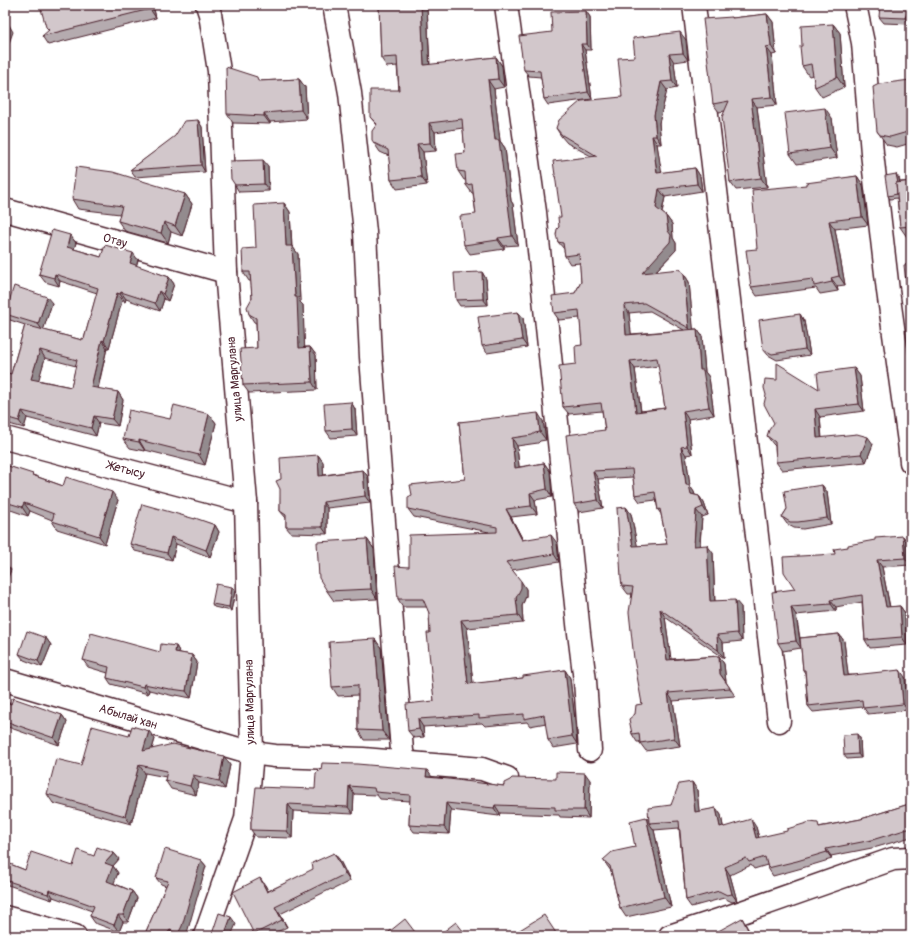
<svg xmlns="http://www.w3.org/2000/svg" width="916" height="941" font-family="Pangolin,sans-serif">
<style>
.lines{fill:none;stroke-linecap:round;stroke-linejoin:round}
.minor-casing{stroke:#4a1f2b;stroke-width:25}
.minor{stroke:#fff;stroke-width:22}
.wall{fill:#b5abaf;stroke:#4a1f2b;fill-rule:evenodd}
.shaded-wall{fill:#938b8e;stroke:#4a1f2b}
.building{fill:#d2c7cb;stroke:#4a1f2b;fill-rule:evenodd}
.labels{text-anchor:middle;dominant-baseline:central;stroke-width:4;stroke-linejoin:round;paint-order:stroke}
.street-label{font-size:12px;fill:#4a1f2b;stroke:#fff}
</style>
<rect width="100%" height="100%" fill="#fff"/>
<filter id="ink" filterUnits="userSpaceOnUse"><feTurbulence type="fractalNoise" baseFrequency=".025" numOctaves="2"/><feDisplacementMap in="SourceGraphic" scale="8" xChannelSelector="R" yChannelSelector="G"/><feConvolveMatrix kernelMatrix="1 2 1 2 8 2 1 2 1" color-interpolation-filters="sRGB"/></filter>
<g filter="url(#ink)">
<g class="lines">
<defs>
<g id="minor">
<polyline points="334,5 350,93 365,232 371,357 402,751 405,763"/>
<polyline points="506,5 535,212 579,633 585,681 590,750"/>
<polyline points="694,5 779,721"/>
<polyline points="855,5 863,43 872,153 888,291 909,442 911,462"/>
<polyline points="5,210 226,272"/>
<polyline points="5,438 246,502"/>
<polyline points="5,680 252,753 275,756 363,759 482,769 507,778"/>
<polyline points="5,917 75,936"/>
<polyline points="205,936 246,819 252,753 246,502 226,272 219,71 210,14 207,5"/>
<polyline points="670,936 728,917 893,859 911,858"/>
</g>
</defs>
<use href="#minor" class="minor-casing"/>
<use href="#minor" class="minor"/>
</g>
<g class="wall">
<polygon points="153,5 156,18 48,45 42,36"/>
<polygon points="379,5 427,5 430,65 496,57 502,66 504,87 494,89 500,141 505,148 511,201 513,204 518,245 504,246 504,249 470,254 464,245 476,214 473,193 472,193 466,185 466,180 464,180 458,171 465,153 463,128 435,132 436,151 423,152 427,185 397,189 391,180 389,156 380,152 374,143 377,125 370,117 399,90 397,66 387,67 381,58"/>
<polygon points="911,5 911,22 910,24 884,23 879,17"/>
<polygon points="586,11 590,17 591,50 585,50 592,99 548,105 544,99 541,77 529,76 524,70 552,32"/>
<polygon points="767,14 773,22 776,54 772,55 777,105 757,107 767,187 736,190 730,182 725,111 719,112 713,104 732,17 733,18"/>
<polygon points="833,24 840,33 844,87 822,97 815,87 813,75 809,76 802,66 802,46"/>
<path d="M686,40L688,60L674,62L677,88L667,90L659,123L661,144H657L661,173L695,168L700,176L702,191L665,197L662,213L666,216L672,224L673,238L676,243V250L655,272L684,274L689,282L693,329H697L702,336L705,372L709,377L714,415L688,419L692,454L686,455L690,486L694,492L695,495L699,496L704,503L708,515L702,517L700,545L713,553L715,601L741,607L742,641L723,643L724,658L665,617L671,659L719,656L724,664L726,682L735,696L673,701L680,746L646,751L640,743V742H637L632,734L635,714L642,704L632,594H628L622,586L626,507L631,514L637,546L667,544L661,514L658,510L656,500L640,502L635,495L633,477L598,479L603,508L579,512L574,504L605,430L602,411L569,414L563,407L582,345L580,318L559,320L554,313L575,293L581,282L580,263L570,264L565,256L564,249L558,242L559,227L561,217L591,156L567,143L561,136L556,128L622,97L635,57ZM650,311L684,330L631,334L629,313ZM659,366L665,408L641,411L635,369Z"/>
<polygon points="299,79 305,87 307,119 270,122 270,124 233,123 227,114 260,81"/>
<polygon points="911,81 911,143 897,147 887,145 877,131"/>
<polygon points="832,118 837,158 797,164 790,154"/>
<polygon points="198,120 202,127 205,172 135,177 130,170"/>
<polygon points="268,166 269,191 239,192 235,185"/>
<polygon points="857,176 863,185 868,225 835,229 845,285 837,286 838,291 820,294 816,288 757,296 751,287 757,249 806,185"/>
<polygon points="899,178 900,182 911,181 911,237 907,237 900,227 897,198 890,199 888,196"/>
<polygon points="185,194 192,204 182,236 171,232 168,243 125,231 118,221 120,214 78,209 72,199"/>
<polygon points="284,203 290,212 292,246 298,254 300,302 303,305 304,347 310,347 316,355 317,390 249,393 243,385 257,348 256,323 254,322 249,314 252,298 251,281 249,281 243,272 256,248"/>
<path d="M70,235L76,243L74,249L101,257L138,260L136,266L169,277L174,284L168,301L164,299L160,311L126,299L125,302L122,301L109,348H107L98,389L118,392L123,400L118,426L99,423L96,436L27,418L24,428L5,423V372L11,374L25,325L10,320L5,314L52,303L43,330L82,340L84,339L97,293L60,281L59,286L45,282L39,274ZM45,358L76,366L71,387L38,380Z"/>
<polygon points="482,272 486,279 488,305 460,306 456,300"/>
<polygon points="518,312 523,318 527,347 487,353 482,346"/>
<polygon points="800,314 804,321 810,355 777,360 768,355 763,349"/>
<polygon points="854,368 860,376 864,411 820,417 822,438 873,444 866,462 782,470 776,462 775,446 773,444 767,436"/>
<polygon points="351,402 355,409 357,436 331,438 326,431"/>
<polygon points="209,414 216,423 205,465 145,450 145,451 130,448 123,439 170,419"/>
<polygon points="543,421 546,440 540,441 538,443 517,446 519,467 544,463 550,471 552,497 535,500 537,514 511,517 523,540 557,543 559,562 512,570 526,589 526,596 522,606 523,623 467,628 473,684 523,678 565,670 570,678 575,721 577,744 553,748 548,740 546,723 530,726 527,722 485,726 482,723 423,727 424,737 414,738 408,731 434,701 429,613 427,607 403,607 398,599 409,567 489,532 414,517 408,509 465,479 459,422"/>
<polygon points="318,455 323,462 323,475 363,470 368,477 370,503 327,508 327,534 291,533 286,527 286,518 280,511 281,479"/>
<polygon points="5,465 63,486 118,500 105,544 57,529 52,521 52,520 30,511 28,516 5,508"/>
<polygon points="822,485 827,492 831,524 803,529 794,528 787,524 782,517 787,509"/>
<polygon points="195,519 215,525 219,532 210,557 176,544 172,560 135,551 130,544"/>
<polygon points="903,536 908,543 910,565 882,567 890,607 900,606 905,613 907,645 870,648 865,640 862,602 836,607 836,611 796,615 800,638 839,634 844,641 848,675 905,677 908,710 868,714 863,707 813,712 808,706 805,673 803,670 801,648 783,651 778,643 795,589 835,554 848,547"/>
<polygon points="367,539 374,549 377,599 334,601 327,591"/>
<polygon points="232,587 235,591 231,611 214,607 212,604"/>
<polygon points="46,638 51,645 42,667 24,660 19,654"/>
<polygon points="375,639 381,648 389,740 364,740 358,730 358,695 338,696 332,687"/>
<polygon points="176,646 180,653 192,655 197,662 191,698 176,695 174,696 149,690 148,694 111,684 107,678 108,673 88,667 83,660 160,652"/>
<polygon points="5,702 62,715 67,722 59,745 5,726"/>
<polygon points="129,736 155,739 152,749 230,765 225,789 199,783 196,795 171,789 165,780 166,777 145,773 131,824 53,803 47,794 81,765"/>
<polygon points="860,738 861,758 847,759 844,755"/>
<polygon points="432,778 504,786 590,780 589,818 560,817 559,815 500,813 499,816 451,810 449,834 414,832 409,825 410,801 380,799 377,795 354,794 353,814 293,811 292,838 256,837 251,830 251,821 315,789"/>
<polygon points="692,782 697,790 699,812 716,808 721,815 723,826 724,827 756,827 759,838 861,819 909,804 911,807 911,837 877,847 831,856 832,859 802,868 773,876 768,868 767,865 754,869 751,865 730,875 737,901 732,902 724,898 691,907 686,900 679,828 654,830 671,907 626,917 620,908 611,871 603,860 635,847 649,821 671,805"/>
<polygon points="114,853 119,859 113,866 118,873 113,883 132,891 137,898 128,922 123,922 119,932 95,923 90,916 92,911 53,897 52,900 5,884 5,862 25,870 73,866 94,856"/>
<polygon points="339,859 350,881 332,890 331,889 280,914 287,927 269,936 256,936 254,934 265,885 268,891"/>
<polygon points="201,860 206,866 185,936 144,936 166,886 161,884 156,878"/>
</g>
<g class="shaded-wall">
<polygon points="149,5 153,5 156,18 150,9"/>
<polygon points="421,5 427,5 430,74 424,65"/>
<polygon points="911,5 911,22 910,24 905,18"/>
<polygon points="586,11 590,17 591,50 587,44"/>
<polygon points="767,14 773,22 776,54 771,46"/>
<polygon points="833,24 840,33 844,87 837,77"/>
<polygon points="9,25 13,32 5,54 5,35"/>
<polygon points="680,32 686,40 688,60 683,53"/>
<polygon points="581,44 585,50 592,99 588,92"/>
<polygon points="766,47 772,55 777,105 772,97"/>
<polygon points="669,54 674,62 677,88 672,81"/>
<polygon points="496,57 502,66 504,87 498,79"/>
<polygon points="299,79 305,87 307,119 301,110"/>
<polygon points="488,80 494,89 500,141 505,148 511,201 513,204 518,245 512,236 506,195 495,140"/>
<polygon points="661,82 667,90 659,123 661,144 656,136 654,115"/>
<polygon points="751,99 757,107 767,187 761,178"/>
<polygon points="825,108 832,118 837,158 830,148"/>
<polygon points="264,113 270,122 270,124 264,116"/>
<polygon points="198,120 202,127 205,172 201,165"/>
<polygon points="429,123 435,132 436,151 430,143"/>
<polygon points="652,136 657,144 663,181 657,173"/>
<polygon points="417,144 423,152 427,185 421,177"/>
<polygon points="263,160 268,166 269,191 264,184"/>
<polygon points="695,168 700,176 702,191 697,184"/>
<polygon points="896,174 899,178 902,197 900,194"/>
<polygon points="857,176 863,185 868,225 862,217"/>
<polygon points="659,189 665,197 661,216 656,208"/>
<polygon points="185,194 192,204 182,236 175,226"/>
<polygon points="284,203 290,212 292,255 286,246"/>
<polygon points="666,216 672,224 673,238 676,243 676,250 647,280 642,273 668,231"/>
<polygon points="829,221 835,229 845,285 839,276"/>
<polygon points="164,222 171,232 168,243 161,233"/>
<polygon points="70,235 76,243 72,254 67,247"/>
<polygon points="498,238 504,246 504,249 498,240"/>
<polygon points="292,246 298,254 300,302 303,305 305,356 299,348 295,297"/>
<polygon points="133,253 138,260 135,271 130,263"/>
<polygon points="482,272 486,279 488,305 483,299"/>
<polygon points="55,274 60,281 59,286 54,278"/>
<polygon points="684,274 689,282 694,336 689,328"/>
<polygon points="169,277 174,284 168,301 163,294"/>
<polygon points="831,278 837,286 838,291 832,282"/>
<polygon points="159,291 164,299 160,311 155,303"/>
<polygon points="121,292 126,299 125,302 120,294"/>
<polygon points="117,293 122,301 109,348 104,341"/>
<polygon points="47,297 52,303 43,331 38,324"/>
<polygon points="624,305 629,313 632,342 626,335"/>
<polygon points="518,312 523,318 527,347 522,340"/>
<polygon points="800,314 804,321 810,355 805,349"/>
<polygon points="697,329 702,336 705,372 709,377 714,415 709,407 700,370"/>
<polygon points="102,340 107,348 96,395 91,387"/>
<polygon points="310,347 316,355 317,390 312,382"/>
<polygon points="40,350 45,358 37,386 31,379"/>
<polygon points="630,361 635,369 642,420 636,412"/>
<polygon points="854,368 860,376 864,411 859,404"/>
<polygon points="118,392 123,400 118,426 112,419"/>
<polygon points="351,402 355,409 357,436 352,429"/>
<polygon points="815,409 820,417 822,446 817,438"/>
<polygon points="22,411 27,418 24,428 19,421"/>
<polygon points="683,411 688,419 692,454 687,446"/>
<polygon points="538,413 543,421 546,440 540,432"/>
<polygon points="209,414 216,423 205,465 199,455"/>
<polygon points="94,416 99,423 96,436 91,428"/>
<polygon points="868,437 873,444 866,462 861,454"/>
<polygon points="512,438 517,446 520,476 515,468"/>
<polygon points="139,440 145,450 145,451 139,442"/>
<polygon points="681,447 686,455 690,486 694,492 696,502 686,485"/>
<polygon points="318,455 323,462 324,482 319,476"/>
<polygon points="544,463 550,471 552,497 547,489"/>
<polygon points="363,470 368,477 370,503 365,496"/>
<polygon points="593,471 598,479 603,508 598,500"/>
<polygon points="822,485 827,492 831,524 827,518"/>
<polygon points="112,492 118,500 105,544 99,536"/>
<polygon points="530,493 535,500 537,514 531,506"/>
<polygon points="699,496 704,503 708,515 703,507"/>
<polygon points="323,502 327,508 327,534 322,527"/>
<polygon points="24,503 30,511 28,516 22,507"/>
<polygon points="626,507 631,514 639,554 633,546"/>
<polygon points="506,509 511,517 527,548 522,540"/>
<polygon points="696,510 702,517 699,553 694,546"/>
<polygon points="215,525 219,532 210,557 206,550"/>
<polygon points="551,535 557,543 559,562 554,554"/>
<polygon points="903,536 908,543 910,565 905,558"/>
<polygon points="171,537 176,544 172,560 167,553"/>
<polygon points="367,539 374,549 377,599 371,589"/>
<polygon points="707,545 713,553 715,609 710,601"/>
<polygon points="877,560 882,567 891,614 886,607"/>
<polygon points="6,563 11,570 5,585 5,567"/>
<polygon points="521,581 526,589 526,596 522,606 523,623 518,615 516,598"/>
<polygon points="232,587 235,591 231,611 229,607"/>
<polygon points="735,600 741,607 742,641 737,633"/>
<polygon points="830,600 836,607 836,611 831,604"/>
<polygon points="900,606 905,613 907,645 902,637"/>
<polygon points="791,607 796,615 801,648 796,641"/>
<polygon points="660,609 665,617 672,667 667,660"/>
<polygon points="461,620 467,628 474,692 468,684"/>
<polygon points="839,634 844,641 849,682 844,676"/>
<polygon points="717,635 723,643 724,658 718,650"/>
<polygon points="46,638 51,645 42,667 38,661"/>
<polygon points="375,639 381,648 389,740 382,731"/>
<polygon points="176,646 180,653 175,652"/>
<polygon points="192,655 197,662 191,698 186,691"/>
<polygon points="719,656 724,664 726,682 720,674"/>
<polygon points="565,670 570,678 575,721 577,744 572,736"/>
<polygon points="900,670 905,677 908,710 903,704"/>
<polygon points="144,684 149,690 148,694 143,687"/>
<polygon points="668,693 673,701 680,746 674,738"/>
<polygon points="62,715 67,722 59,745 54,738"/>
<polygon points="418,719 423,727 424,737 419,729"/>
<polygon points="149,731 155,739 149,759 143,751"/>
<polygon points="857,734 860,738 861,758 858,754"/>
<polygon points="224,756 230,765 225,789 219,781"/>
<polygon points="139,765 145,773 131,824 125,816"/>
<polygon points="427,770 432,777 426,777"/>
<polygon points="585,773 590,780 589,818 584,810"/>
<polygon points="193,775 199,783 196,795 190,786"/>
<polygon points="692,782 697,790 700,820 695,812"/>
<polygon points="349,786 354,794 353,814 348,807"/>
<polygon points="446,803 451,810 449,834 444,827"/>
<polygon points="288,804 293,811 292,838 287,831"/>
<polygon points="495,805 500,813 499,816 494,808"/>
<polygon points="716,808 721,815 723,826 728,833 720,827"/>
<polygon points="646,817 651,823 649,823 654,830 671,907 664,897"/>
<polygon points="751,819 756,827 761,846 756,838"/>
<polygon points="826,849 831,856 832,859 827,852"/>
<polygon points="114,853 119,859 113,866 118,873 112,888 107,881 105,863"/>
<polygon points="334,853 339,859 350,881 345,874"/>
<polygon points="201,860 206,866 187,933 185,936 180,936 178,934"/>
<polygon points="725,867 730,875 737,901 732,894"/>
<polygon points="260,878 265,885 272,898 267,892"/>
<polygon points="49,890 53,897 52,900 48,894"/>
<polygon points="132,891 137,898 128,922 123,915"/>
<polygon points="275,907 280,914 287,927 282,920"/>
<polygon points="118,915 123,922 119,932 114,925"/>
<polygon points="231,917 236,924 231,936 224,936"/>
<polygon points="742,918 746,925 752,936 751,936"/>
<polygon points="170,930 173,936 166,936 166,935"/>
</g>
<g class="building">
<polygon points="55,5 149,5 150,9 42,36 49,30 46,27 41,9"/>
<polygon points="379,5 421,5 424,65 496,57 498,79 488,80 495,140 499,140 506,195 507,195 512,236 498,238 498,240 464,245 460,216 476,214 472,184 466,185 465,172 458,171 456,154 465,153 462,119 429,123 430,143 417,144 421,177 391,180 388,150 374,143 372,140 372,131 377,124 370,117 370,90 399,90 397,57 381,58"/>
<polygon points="880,5 911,5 905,18 879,17"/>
<polygon points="586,11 587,44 581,44 588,92 544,99 540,71 524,70 519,36 552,32 551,12"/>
<polygon points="767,14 771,46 766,47 772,97 751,99 761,178 730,182 722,117 729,101 713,104 703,19 732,17 732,18"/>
<polygon points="5,24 9,25 5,35"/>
<polygon points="833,24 837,77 815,87 811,64 802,66 800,46 802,46 801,26"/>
<path d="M680,32L683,53L669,54L672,81L661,82L654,115L656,136H652L657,173L695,168L697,184L659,189L656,208L666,216L668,231L671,235L670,242L642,273L680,269L684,274L689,328L644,303L624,305L626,335L697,329L700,370H703L709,407L683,411L687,446L681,447L686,485H689L691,494L699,496L703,507L696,510L694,546L707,545L710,601L735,600L737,633L717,635L718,650L660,609L667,660L719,656L720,674L730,688L668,693L674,738L640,743L639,733L632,734L629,719L635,714L636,705L642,704L634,659L629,612L633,587L622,586L621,578L617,508L626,507L633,546L667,544L660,509L658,510L655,492L635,495L632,469L593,471L598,500L574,504L566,435L605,430L601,403L563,407L559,366L576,364L575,346L582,345L579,310L554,313L552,296L575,293L581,282L579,254L565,256L563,243L558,242L556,235L557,229L559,227L558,217H561L553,161L597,156L562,135L556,128L559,120L581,101L622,97L618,58L635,57L633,38ZM657,358L665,408L636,412L630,361Z"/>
<polygon points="226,67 257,77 258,81 299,79 301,110 264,113 264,116 227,114"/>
<polygon points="910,80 911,85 911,131 890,137 880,135 877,131 873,87 879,84"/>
<polygon points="825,108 830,148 790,154 785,113"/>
<polygon points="198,120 201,165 130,170 175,136 184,121"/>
<polygon points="263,160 264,184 235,185 231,179 230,161"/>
<polygon points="76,167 113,172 185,194 175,226 164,222 161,233 118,221 122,206 72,199"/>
<polygon points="896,174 898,183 896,183 897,194 888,196 885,176"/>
<polygon points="857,176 862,217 829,221 839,276 831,278 832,282 814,286 813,279 751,287 746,250 757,249 752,190 806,185 806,183"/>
<polygon points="911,181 911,226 900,227 896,183"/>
<polygon points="284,203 286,246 292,246 295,297 297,297 299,348 310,347 312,382 243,385 240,349 257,348 256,318 249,314 247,307 252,298 250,272 243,272 242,249 256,248 254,205"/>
<path d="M52,230L70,235L67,247L101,257L105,245L133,253L130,263L169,277L163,294L159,291L155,303L121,292L120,294L117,293L104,341L102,340L91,387L118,392L112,419L94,416L91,428L22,411L19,421L5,417V372L11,374L25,325L82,340V338L84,339L98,288L55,274L54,278L39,274ZM40,350L77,360L71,387L31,379Z"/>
<polygon points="911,264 911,345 907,320 910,319 904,265"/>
<polygon points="482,272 483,299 456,300 454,273"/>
<polygon points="14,286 47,297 38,324 5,314"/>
<polygon points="518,312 522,340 482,346 478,317"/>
<polygon points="800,314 805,349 772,354 763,349 759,320"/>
<polygon points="777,363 819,389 817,373 854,368 859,404 815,409 817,438 857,434 868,437 861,454 776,462 775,442 767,436 769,430 774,423 764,404 766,395 764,388 765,379 777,380"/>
<polygon points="351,402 352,429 326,431 324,404"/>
<polygon points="174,405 209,414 199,455 139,440 139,442 123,439 129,410 170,419"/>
<polygon points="538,413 540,432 535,433 532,435 512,438 515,468 544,463 547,489 530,493 531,506 506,509 522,540 551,535 554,554 506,562 521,581 521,588 516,598 518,615 461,620 468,684 523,678 523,676 565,670 570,714 572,736 548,740 544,715 524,719 524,714 479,718 479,715 418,719 419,729 408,731 406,704 434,701 427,633 430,633 429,613 423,599 398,599 395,566 409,567 409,535 497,532 497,527 408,509 408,497 412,495 410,485 465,479 459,422"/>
<polygon points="318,455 319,476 363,470 365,496 323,502 322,527 286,527 286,515 280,511 280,489 276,481 281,479 280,458"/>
<polygon points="5,465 33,474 32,475 63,486 66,477 112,492 99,536 52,521 54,514 24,503 22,507 5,502"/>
<polygon points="822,485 827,518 798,522 790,522 782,517 787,509 784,491"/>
<polygon points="142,504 195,519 195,518 215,525 206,550 171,537 167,553 130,544"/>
<polygon points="903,536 905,558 877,560 886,607 900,606 902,637 865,640 862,595 830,600 831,604 791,607 796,641 778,643 772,592 795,589 784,572 783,557 835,554 834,549 848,547 848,545 875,540 875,538"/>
<polygon points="367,539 371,589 327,591 319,578 317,542"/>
<polygon points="216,584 232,587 229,607 212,604"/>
<polygon points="27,631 46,638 38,661 19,654"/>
<polygon points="91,633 160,652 161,644 176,646 175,652 192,655 186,691 171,689 169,689 144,684 143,687 107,678 109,667 83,660"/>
<polygon points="839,634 844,676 900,670 903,704 863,708 862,700 808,706 805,670 803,670 800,638"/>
<polygon points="375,639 382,731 358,730 358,685 332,687 329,642"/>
<polygon points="13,698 62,715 54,738 5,721 5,702 11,704"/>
<polygon points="92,726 129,736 132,726 149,731 143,751 173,744 224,756 219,781 193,775 190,786 165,780 167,771 139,765 125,816 47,794 56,759 81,765"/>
<polygon points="857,734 858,754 844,755 843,735"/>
<polygon points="322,763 357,764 427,770 426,777 449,779 504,786 504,783 510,780 512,778 556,779 556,772 585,773 584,810 555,810 555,807 495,805 494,808 446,803 444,827 409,825 410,795 375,792 374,788 349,786 348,807 288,804 287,831 251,830 251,821 253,813 256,787 315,789 316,773 321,770"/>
<polygon points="692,782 695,812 716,808 720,827 723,826 724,827 751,819 756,838 787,831 787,829 810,822 818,823 819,827 861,819 909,804 911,810 911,828 872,840 826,849 827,852 797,861 768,868 765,857 749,862 746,858 725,867 732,894 727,895 719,891 686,900 679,821 649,823 648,808 671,805 679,784"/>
<polygon points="646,817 664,897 620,908 610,866 603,860 612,852 635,847 630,821"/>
<polygon points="97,847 114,853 105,863 113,866 107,881 132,891 123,915 118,915 114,925 90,916 94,906 49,890 48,894 5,880 5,862 25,870 31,852 73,866 78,850 94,856"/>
<polygon points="165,849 201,860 182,926 178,934 170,930 166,935 144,936 168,881 156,878"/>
<polygon points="334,853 345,874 327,883 326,882 275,907 282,920 254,934 233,892 260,878 267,892 313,869 312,863"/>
<polygon points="219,913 231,917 224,936 210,936 212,934"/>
<polygon points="544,915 558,936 510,936"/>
<polygon points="742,918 751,936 714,936 713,934"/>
<polygon points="405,919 418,936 384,936"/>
<polygon points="456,922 467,936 438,936"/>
</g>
</g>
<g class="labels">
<g class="street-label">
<text transform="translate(115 241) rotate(16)">Отау</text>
<text transform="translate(235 379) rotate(-95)">улица Маргулана</text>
<text transform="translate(126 470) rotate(15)">Жетысу</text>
<text transform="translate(250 702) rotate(-91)">улица Маргулана</text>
<text transform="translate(128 717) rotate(17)">Абылай хан</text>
</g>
</g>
<rect width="916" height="941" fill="none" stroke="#fff" stroke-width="20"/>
<rect x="10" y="10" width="896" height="921" fill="none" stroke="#4a1f2b" stroke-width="1.5" filter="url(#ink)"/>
</svg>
